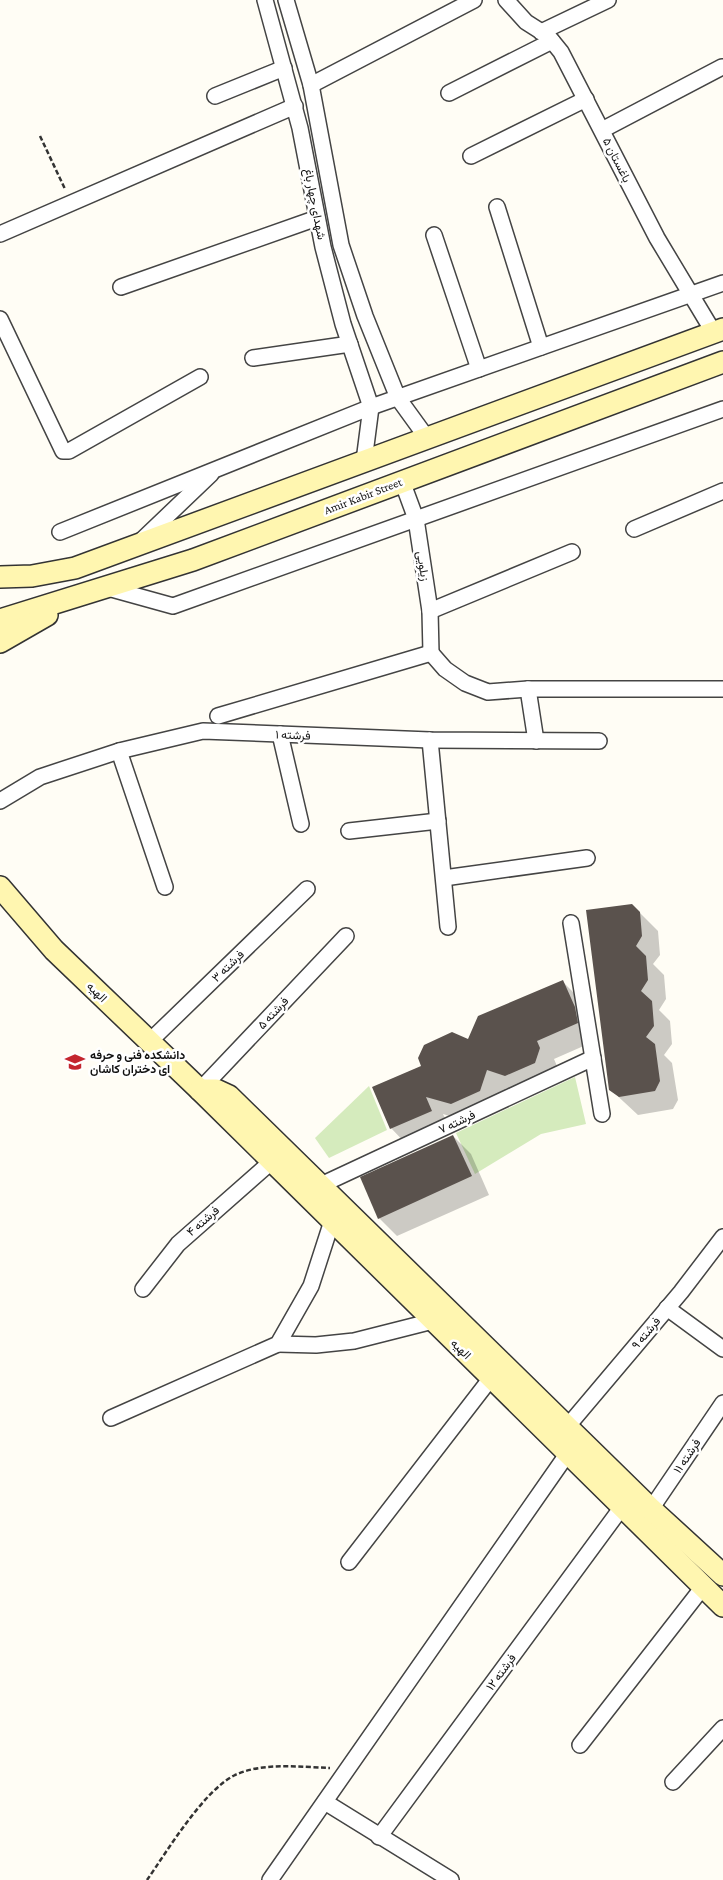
<svg xmlns="http://www.w3.org/2000/svg" width="723" height="1880" font-family="'Crimson Pro',Vazirmatn,serif">
<style>
.green{fill:#d5ebbd}
.shadow{fill:#0003}
.building{fill:#5a524d}
.lines{fill:none;stroke-linecap:round;stroke-linejoin:round}
.street-casing{stroke:#444;stroke-width:18}
.secondary-casing{stroke:#333;stroke-width:24}
.path{stroke:#333;stroke-width:2.5;stroke-dasharray:5 2.5;stroke-linecap:butt}
.street{stroke:#fff;stroke-width:15}
.secondary{stroke:#fff6b0;stroke-width:21}
.labels{text-anchor:middle;dominant-baseline:central;stroke-width:5;stroke-linejoin:round;paint-order:stroke}
.street-label{font-size:12px;fill:#111;stroke:#fff}
.poi-label{font-size:12px;font-weight:bold;fill:#111;stroke:#fff;text-anchor:start}
</style>
<rect width="100%" height="100%" fill="#fffdf5"/>
<g class="green">
<polygon points="575,1077 586,1124 541,1134 475,1174 456,1133"/>
<polygon points="369,1086 387,1130 329,1158 315,1138"/>
</g>
<g class="shadow">
<polygon points="640,913 658,931 660,955 653,964 664,975 666,999 659,1010 670,1021 672,1044 664,1055 672,1063 678,1100 673,1109 638,1115 610,1089"/>
<polygon points="563,982 581,1000 595,1041 554,1059 557,1066 524,1094 506,1088 498,1109 469,1122 443,1114 450,1129 409,1147 391,1128 423,1067"/>
<polygon points="453,1136 471,1154 489,1195 397,1236 379,1218"/>
</g>
<g class="building">
<polygon points="632,904 640,912 642,936 636,946 646,956 648,980 641,991 652,1001 654,1026 646,1037 655,1044 660,1081 655,1091 619,1097 609,1090 586,910"/>
<polygon points="563,980 575,1007 578,1023 537,1041 540,1048 535,1063 505,1076 487,1070 480,1091 451,1104 426,1097 432,1111 390,1129 372,1087 421,1066 418,1058 424,1045 452,1032 468,1039 478,1016"/>
<polygon points="453,1135 472,1176 378,1219 360,1177"/>
</g>
<g class="lines">
<defs>
<g id="street">
<polyline points="265,0 300,128 323,247 343,324 371,407 364,461"/>
<polyline points="286,0 311,85 341,245 365,316 398,398 427,438"/>
<polyline points="506,0 526,22 548,36 561,52 657,238 714,333"/>
<polyline points="541,32 608,0"/>
<polyline points="311,85 474,0"/>
<polyline points="449,93 552,41"/>
<polyline points="215,96 284,68"/>
<polyline points="602,130 722,67"/>
<polyline points="471,156 586,99"/>
<polyline points="497,207 541,347"/>
<polyline points="0,234 295,106"/>
<polyline points="434,235 479,369"/>
<polyline points="121,287 317,218"/>
<polyline points="0,319 63,451 69,451 200,377"/>
<polyline points="253,358 350,344"/>
<polyline points="402,481 416,519 430,611 431,653"/>
<polyline points="634,529 723,491"/>
<polyline points="60,532 371,407 723,283"/>
<polyline points="143,539 211,474"/>
<polyline points="108,588 173,606 723,409"/>
<polyline points="430,611 572,552"/>
<polyline points="431,653 445,669 465,683 488,692 528,689 723,689"/>
<polyline points="528,689 536,741"/>
<polyline points="218,716 431,653"/>
<polyline points="280,734 301,824"/>
<polyline points="430,740 448,927"/>
<polyline points="119,751 165,887"/>
<polyline points="0,801 40,777 119,751 203,731 430,740 599,741"/>
<polyline points="349,831 438,821"/>
<polyline points="444,878 587,858"/>
<polyline points="571,923 602,1114"/>
<polyline points="149,1042 307,889"/>
<polyline points="200,1090 346,936"/>
<polyline points="321,1185 593,1058"/>
<polyline points="143,1289 178,1244 271,1162"/>
<polyline points="667,1308 723,1349"/>
<polyline points="278,1344 316,1345 354,1341 433,1321"/>
<polyline points="111,1418 278,1344 311,1286 332,1221"/>
<polyline points="567,1427 681,1292 723,1237"/>
<polyline points="651,1509 723,1403"/>
<polyline points="349,1562 491,1378"/>
<polyline points="580,1745 703,1587"/>
<polyline points="673,1782 723,1728"/>
<polyline points="325,1802 451,1880"/>
<polyline points="379,1837 622,1507"/>
<polyline points="270,1880 568,1453"/>
</g>
<g id="secondary">
<polyline points="0,577 32,576 75,568 723,329"/>
<polyline points="0,620 193,560 723,362"/>
<polyline points="0,642 47,615"/>
<polyline points="0,887 54,950 200,1090 723,1606"/>
<polyline points="200,1090 216,1090 229,1096 651,1509 723,1575"/>
</g>
</defs>
<use href="#street" class="street-casing"/>
<use href="#secondary" class="secondary-casing"/>
<g class="path">
<polyline points="40,136 65,189"/>
<path d="M147,1880C168,1850 203,1791 235,1775C263,1762 301,1767 330,1768"/>
</g>
<use href="#street" class="street"/>
<use href="#secondary" class="secondary"/>
</g>
<defs>
<symbol id="university-bare" viewBox="-9 -9 18 18"><path d="M0-5L7-2L0 1L-7-2ZM-4 1L0 2.5L4 1V4Q0 6-4 4Z" fill="#c4262e" stroke="#fff" stroke-width="2.5" paint-order="stroke"/></symbol>
</defs>
<g fill-rule="evenodd">
<use href="#university-bare" x="61" y="1048" width="28" height="28"/>
</g>
<g class="labels">
<g class="street-label">
<text transform="translate(617 160) rotate(63)">باغستان ۵</text>
<text transform="translate(315 204) rotate(79)">شهدای چهار باغ</text>
<text transform="translate(363 496) rotate(-21)">Amir Kabir Street</text>
<text transform="translate(423 566) rotate(81)">زیلویی</text>
<text transform="translate(293 735) rotate(2)">فرشته ۱</text>
<text transform="translate(228 966) rotate(-44)">فرشته ۳</text>
<text transform="translate(97 992) rotate(45)">الهیه</text>
<text transform="translate(273 1013) rotate(-47)">فرشته ۵</text>
<text transform="translate(457 1122) rotate(-25)">فرشته ۷</text>
<text transform="translate(203 1221) rotate(-41)">فرشته ۴</text>
<text transform="translate(646 1333) rotate(-50)">فرشته ۹</text>
<text transform="translate(461 1349) rotate(45)">الهیه</text>
<text transform="translate(687 1456) rotate(-56)">فرشته ۱۱</text>
<text transform="translate(501 1672) rotate(-54)">فرشته ۱۲</text>
</g>
<g class="poi-label">
<text x="90" y="1055">دانشکده فنی و حرفه<tspan x="90" dy="14">ای دختران کاشان</tspan></text>
</g>
</g>
</svg>
